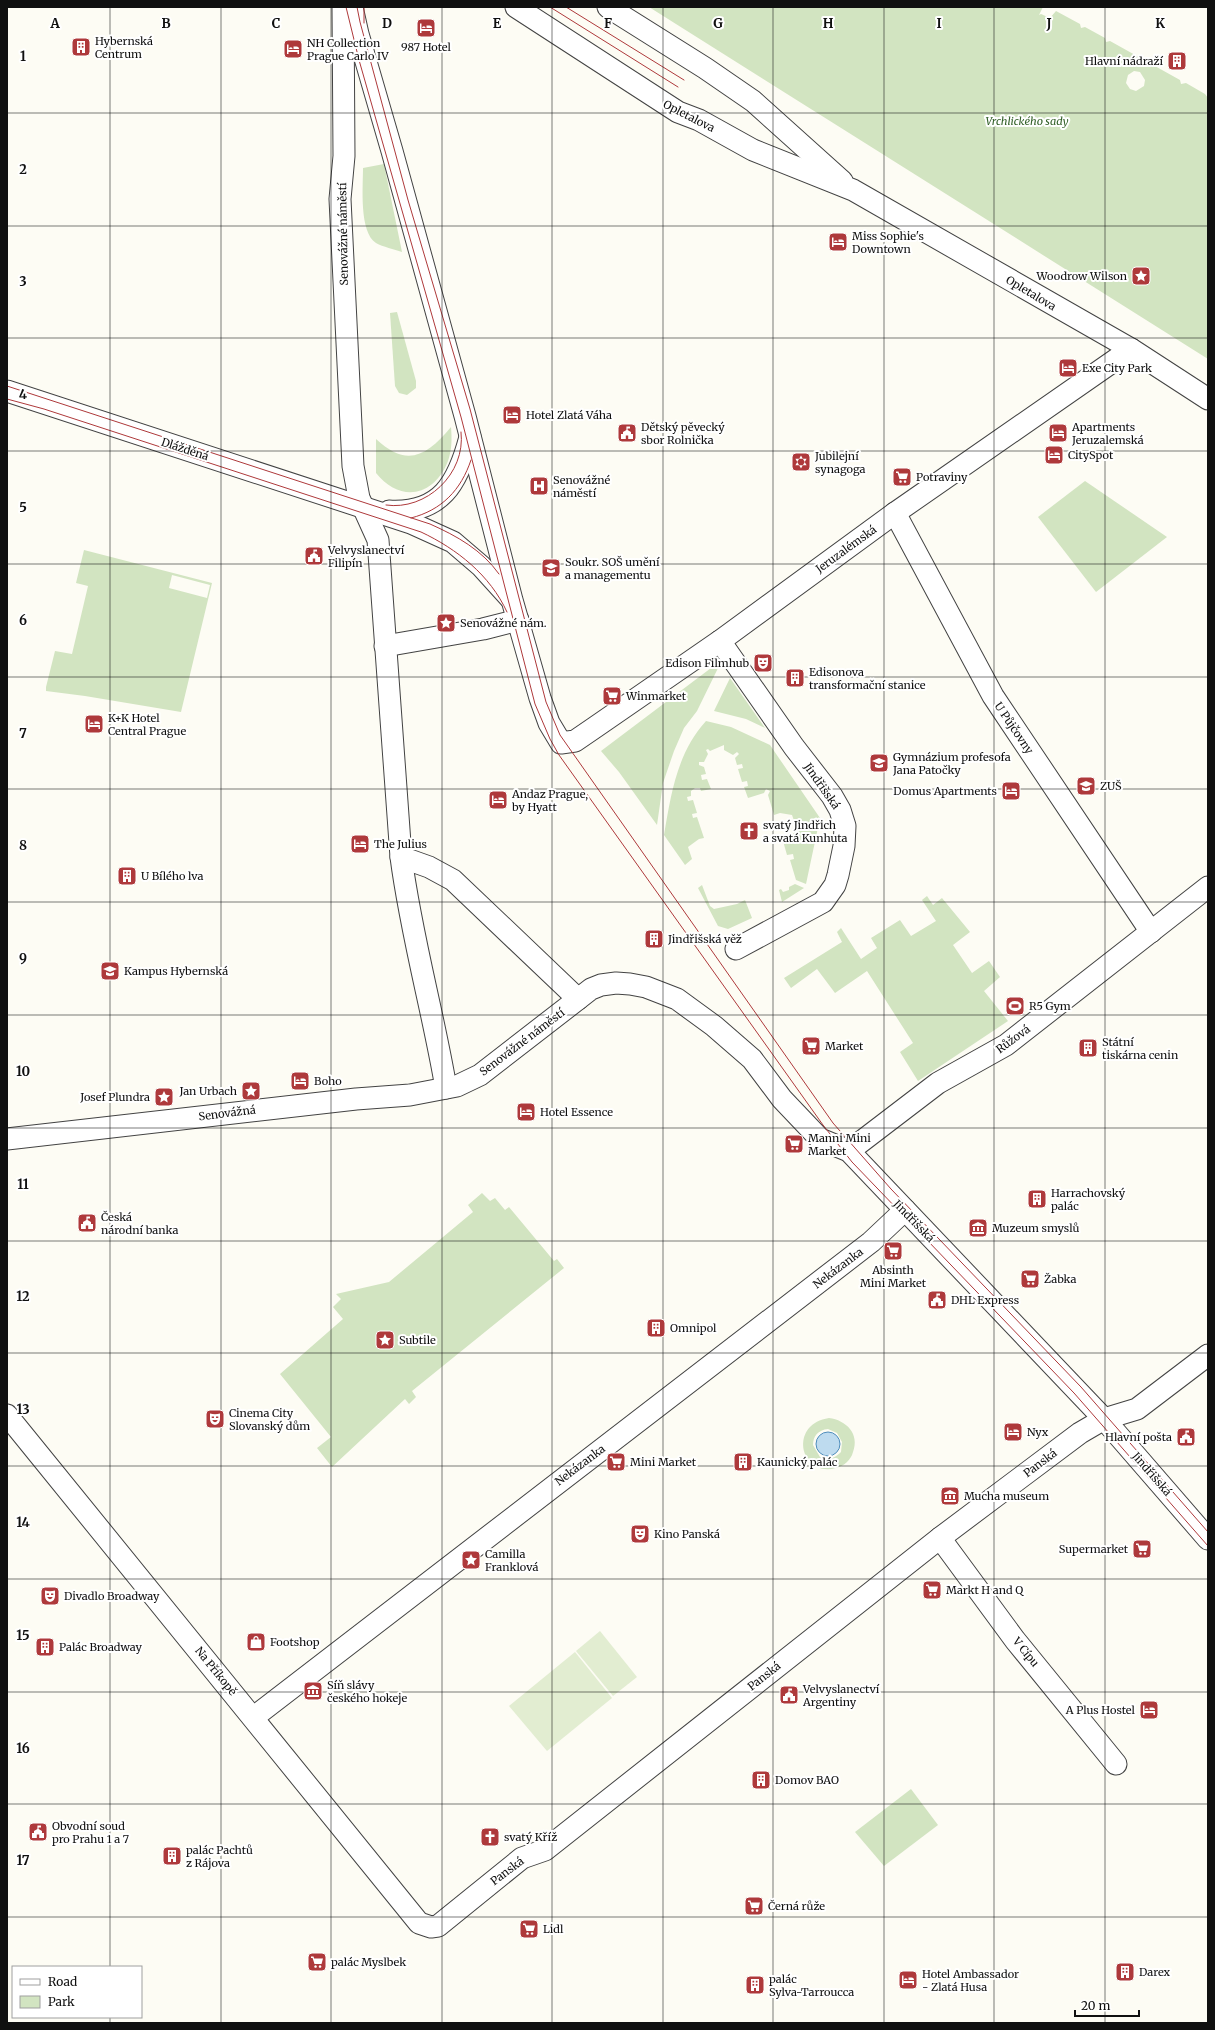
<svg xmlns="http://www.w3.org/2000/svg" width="1215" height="2030" font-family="Merriweather,serif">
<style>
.green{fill:#d2e4c1;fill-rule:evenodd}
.pitch{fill:#e2edd1}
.water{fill:#bedbef;stroke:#4f8dbc}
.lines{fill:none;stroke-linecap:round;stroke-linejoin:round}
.street-casing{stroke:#434343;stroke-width:23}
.street{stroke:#fff;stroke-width:21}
.tram{stroke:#ae393b;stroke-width:1}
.grid{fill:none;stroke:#101010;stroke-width:1;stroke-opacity:0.55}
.labels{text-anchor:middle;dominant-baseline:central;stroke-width:4;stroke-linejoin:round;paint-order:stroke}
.poi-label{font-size:11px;fill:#101010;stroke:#fff;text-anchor:start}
.street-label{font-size:11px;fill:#101010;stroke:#fff}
.park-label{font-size:11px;font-style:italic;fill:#326028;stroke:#fff}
.grid-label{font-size:13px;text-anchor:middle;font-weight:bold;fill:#101010;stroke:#fff;stroke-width:4;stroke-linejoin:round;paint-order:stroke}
</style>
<rect width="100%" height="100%" fill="#fdfcf4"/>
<g class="green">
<path d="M649,7H1043L1039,15L1041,14L1050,18L1056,11L1080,24L1081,28L1085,27L1105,38L1106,42L1110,41L1180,80L1181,84L1186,83L1205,94L1208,98V359ZM1134,71L1140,72L1145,80L1144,86L1136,91L1130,89L1126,83L1128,75Z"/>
<path d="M384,164L402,252C394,249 383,247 376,243C359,232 363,187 363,168Z"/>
<polygon points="397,312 416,381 416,388 407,395 399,393 395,386 390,313"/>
<path d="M451,427C452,438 452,450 448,461C434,497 400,503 376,473V439C407,468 427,456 451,427Z"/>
<polygon points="1085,481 1167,537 1096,592 1038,517"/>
<path d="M84,550L212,583L181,712L85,696L46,691V687L55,651L72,654L88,586L76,583ZM172,575L210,585L207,598L169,588Z"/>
<polygon points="719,662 720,664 697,711 684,728 674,751 663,783 657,825 619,772 601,751"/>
<polygon points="730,678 765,728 746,719 714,711"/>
<path d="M706,721L731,727L770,745L820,818L806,884L796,880L790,860L794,859L793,854L787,855L783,841L790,838L797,829L792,815L780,813L774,815L768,795L770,791L766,789L764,793L748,798L744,787L748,786L747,781L742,782L738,769L743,768L742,764L737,765L735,758L739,754L737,752L733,755L724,750V745L710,751L708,749L706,750L708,754L704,762H699V765L704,767L706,774L701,775L702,780L707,779L711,789L701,791L700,788H695L691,791V796L687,797L688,801L693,800L697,813L692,814L693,818L697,817L704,838L699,839L688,847L692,859L685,865L664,835C671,794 677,753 706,721Z"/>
<polygon points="795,884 804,888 782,902 779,890 781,889 783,892 789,890 789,887"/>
<polygon points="702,885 710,906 714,909 737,904 745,900 752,918 728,929 718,926 698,888"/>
<polygon points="927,896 933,905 942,898 970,932 953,945 972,973 989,961 1000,977 984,991 1008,1021 918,1081 900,1052 913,1043 867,971 835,993 817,969 791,988 784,978 842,942 837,932 841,928 861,959 877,948 871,938 900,920 911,936 936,921 922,900"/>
<polygon points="482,1193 490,1201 495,1198 505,1210 509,1207 554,1261 557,1259 564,1268 412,1391 416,1397 409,1404 405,1399 332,1467 317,1448 331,1437 280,1374 343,1319 333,1307 341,1299 336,1294 389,1282 473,1212 468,1205"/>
<path d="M829,1418C846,1420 860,1434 853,1452C851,1460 844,1466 836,1468C800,1478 788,1424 829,1418ZM828,1429L837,1433L842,1442L841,1452C835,1458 828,1461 820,1457L813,1445C813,1436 818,1430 828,1429Z"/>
<polygon points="911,1789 938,1825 884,1866 855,1832"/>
</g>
<g class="pitch">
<polygon points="600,1631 637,1677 613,1696 576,1651"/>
<polygon points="575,1652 612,1698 547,1751 509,1706"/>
</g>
<circle class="water" cx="828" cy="1444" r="12"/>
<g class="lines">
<defs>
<g id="street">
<path d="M343,7L344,156L340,199L353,466L359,498L378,540L401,857C411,935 433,1011 446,1088"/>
<polyline points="352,7 358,34 392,151 465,416 512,600 540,698 549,723 561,743 575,741 594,728 720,641 895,513 1131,349"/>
<polyline points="516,7 678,112 699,120 753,150 853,190 1131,349 1208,399"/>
<polyline points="608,7 705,68 753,101 842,181"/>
<polyline points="7,391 411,523 453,542 481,566 510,598"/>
<path d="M389,511C441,514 458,483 470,437"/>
<polyline points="895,513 993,696 1151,932"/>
<polyline points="720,641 794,747 832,796 840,810 845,826 844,846 838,875 835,885 823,902 736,949"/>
<polyline points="385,646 483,629 518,620"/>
<polyline points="401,857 429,867 453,880 578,999"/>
<polyline points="7,1139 356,1099 410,1095 457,1086 480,1075 591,989 601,985 616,983 630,984 646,987 677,999 714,1026 752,1059 782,1099 820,1139 849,1151 1104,1419 1208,1539"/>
<polyline points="849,1151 938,1083 1006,1045 1208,887"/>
<polyline points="7,1415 419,1923 431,1927 438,1926 522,1858 545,1850 940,1538 1080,1433 1104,1419 1137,1409 1208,1355"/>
<polyline points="940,1538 1015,1640 1116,1764"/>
<polyline points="254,1717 871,1242 905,1210"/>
</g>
</defs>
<use href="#street" class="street-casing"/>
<use href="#street" class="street"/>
<g class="tram">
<polyline points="346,7 359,60 461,417 535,704 550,739 559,755 823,1125 852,1162 1074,1393 1208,1546"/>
<polyline points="357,7 360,22 408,200 470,409 546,702 560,735 833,1123 891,1189 1081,1387 1208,1532"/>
<polyline points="550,7 678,87"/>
<polyline points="566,7 684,80"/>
<polyline points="364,23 364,7"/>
<path d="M7,386L430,524C457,536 482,550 499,574"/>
<path d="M7,399L44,409L421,532C457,549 490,575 507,612"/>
<path d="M386,505C426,511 466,474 461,432"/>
<path d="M411,518C442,510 461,490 471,460"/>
</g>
</g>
<path class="grid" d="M110,7V1967M221,7V2023M331,7V2023M442,7V2023M552,7V2023M663,7V2023M773,7V2023M884,7V2023M994,7V2023M1105,7V2023M7,113H1208M7,226H1208M7,338H1208M7,451H1208M7,564H1208M7,677H1208M7,789H1208M7,902H1208M7,1015H1208M7,1128H1208M7,1241H1208M7,1353H1208M7,1466H1208M7,1579H1208M7,1692H1208M7,1804H1208M7,1917H1208M110,2017V2023"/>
<defs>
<symbol id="hotel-square" viewBox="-11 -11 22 22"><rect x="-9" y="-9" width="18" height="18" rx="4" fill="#ae393b" stroke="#fff"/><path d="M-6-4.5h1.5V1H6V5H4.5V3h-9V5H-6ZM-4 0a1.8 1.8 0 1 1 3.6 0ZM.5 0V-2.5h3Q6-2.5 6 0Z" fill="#fff"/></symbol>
<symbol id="building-square" viewBox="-11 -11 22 22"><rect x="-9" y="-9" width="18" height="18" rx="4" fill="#ae393b" stroke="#fff"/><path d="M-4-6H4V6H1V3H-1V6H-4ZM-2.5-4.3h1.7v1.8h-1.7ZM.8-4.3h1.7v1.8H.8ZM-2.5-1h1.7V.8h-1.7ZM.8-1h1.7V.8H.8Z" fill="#fff"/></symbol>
<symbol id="sight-square" viewBox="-11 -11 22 22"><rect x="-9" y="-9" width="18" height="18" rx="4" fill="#ae393b" stroke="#fff"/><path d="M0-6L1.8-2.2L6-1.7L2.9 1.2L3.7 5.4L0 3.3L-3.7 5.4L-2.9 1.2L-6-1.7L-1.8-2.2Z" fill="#fff"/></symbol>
<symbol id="civic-square" viewBox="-11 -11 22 22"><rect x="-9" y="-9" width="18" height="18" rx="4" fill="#ae393b" stroke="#fff"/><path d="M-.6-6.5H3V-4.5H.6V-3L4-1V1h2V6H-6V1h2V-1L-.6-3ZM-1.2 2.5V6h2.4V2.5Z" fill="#fff"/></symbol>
<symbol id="synagogue-square" viewBox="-11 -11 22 22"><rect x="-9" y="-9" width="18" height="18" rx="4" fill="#ae393b" stroke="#fff"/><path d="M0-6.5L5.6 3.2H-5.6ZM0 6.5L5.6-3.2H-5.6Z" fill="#fff"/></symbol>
<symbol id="supermarket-square" viewBox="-11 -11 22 22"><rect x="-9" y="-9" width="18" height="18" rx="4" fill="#ae393b" stroke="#fff"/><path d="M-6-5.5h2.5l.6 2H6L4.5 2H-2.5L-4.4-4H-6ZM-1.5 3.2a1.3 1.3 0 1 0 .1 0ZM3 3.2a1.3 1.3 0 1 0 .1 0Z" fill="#fff"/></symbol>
<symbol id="hospital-square" viewBox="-11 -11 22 22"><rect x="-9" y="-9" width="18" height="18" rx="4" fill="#ae393b" stroke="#fff"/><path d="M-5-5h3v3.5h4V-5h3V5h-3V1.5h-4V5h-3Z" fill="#fff"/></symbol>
<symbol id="university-square" viewBox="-11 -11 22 22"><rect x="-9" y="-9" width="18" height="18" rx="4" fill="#ae393b" stroke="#fff"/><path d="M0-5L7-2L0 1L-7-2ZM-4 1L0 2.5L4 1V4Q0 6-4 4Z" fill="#fff"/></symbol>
<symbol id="theatre-square" viewBox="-11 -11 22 22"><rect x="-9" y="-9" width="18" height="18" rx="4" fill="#ae393b" stroke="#fff"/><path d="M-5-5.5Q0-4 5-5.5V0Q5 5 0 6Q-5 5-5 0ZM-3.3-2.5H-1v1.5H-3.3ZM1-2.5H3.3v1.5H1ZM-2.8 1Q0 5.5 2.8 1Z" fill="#fff"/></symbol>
<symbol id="school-square" viewBox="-11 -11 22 22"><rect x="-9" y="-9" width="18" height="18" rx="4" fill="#ae393b" stroke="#fff"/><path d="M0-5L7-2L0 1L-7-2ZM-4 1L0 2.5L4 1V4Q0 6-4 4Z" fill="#fff"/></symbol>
<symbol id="church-square" viewBox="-11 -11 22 22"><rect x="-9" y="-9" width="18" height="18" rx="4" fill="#ae393b" stroke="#fff"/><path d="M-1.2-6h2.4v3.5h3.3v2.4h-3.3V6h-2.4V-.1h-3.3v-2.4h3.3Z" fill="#fff"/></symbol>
<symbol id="stadium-square" viewBox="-11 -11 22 22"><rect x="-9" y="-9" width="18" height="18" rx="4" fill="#ae393b" stroke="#fff"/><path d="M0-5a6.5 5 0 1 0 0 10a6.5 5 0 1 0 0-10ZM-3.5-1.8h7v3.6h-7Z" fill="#fff"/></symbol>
<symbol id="museum-square" viewBox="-11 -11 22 22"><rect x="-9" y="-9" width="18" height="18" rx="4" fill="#ae393b" stroke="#fff"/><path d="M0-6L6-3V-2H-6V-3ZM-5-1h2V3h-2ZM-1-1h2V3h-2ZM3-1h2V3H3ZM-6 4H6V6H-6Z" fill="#fff"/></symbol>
<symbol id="shop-square" viewBox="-11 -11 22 22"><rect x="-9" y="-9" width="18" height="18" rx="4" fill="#ae393b" stroke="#fff"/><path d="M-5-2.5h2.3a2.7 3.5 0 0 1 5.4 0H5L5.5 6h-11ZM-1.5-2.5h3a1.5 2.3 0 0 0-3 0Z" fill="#fff"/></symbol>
</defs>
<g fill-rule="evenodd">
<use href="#hotel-square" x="415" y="17" width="22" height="22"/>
<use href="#building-square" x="70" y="36" width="22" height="22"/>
<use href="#hotel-square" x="282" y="38" width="22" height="22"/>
<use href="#building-square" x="1166" y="50" width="22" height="22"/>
<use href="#hotel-square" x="827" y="231" width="22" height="22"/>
<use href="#sight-square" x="1130" y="265" width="22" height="22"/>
<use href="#hotel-square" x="1057" y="357" width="22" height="22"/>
<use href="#hotel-square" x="501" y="404" width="22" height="22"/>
<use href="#civic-square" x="616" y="422" width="22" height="22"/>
<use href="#hotel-square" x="1047" y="422" width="22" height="22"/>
<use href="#hotel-square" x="1043" y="444" width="22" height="22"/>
<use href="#synagogue-square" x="790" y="451" width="22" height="22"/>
<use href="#supermarket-square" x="891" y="466" width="22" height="22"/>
<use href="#hospital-square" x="528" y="475" width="22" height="22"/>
<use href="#civic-square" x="303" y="545" width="22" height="22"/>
<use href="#university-square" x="540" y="557" width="22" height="22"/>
<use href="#sight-square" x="435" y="612" width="22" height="22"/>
<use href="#theatre-square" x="752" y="652" width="22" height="22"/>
<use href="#building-square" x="784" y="667" width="22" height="22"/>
<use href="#supermarket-square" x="601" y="685" width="22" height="22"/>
<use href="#hotel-square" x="83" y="713" width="22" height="22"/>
<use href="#school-square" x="868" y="752" width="22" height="22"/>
<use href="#school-square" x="1075" y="775" width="22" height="22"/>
<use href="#hotel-square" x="1000" y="780" width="22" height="22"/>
<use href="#hotel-square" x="487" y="789" width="22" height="22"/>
<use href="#church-square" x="738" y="820" width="22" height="22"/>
<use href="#hotel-square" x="349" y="833" width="22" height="22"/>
<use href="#building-square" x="116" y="865" width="22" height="22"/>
<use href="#building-square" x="643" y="928" width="22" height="22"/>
<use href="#university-square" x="99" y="960" width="22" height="22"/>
<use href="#stadium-square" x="1004" y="995" width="22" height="22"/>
<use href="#supermarket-square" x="800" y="1035" width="22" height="22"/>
<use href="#building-square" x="1077" y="1037" width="22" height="22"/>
<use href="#hotel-square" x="289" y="1070" width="22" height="22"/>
<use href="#sight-square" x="240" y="1080" width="22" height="22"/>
<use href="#sight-square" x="153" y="1086" width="22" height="22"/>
<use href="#hotel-square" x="515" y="1101" width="22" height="22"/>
<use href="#supermarket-square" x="783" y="1133" width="22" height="22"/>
<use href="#building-square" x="1026" y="1188" width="22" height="22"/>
<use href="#civic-square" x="76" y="1212" width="22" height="22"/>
<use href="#museum-square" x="967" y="1217" width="22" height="22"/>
<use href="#supermarket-square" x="882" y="1240" width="22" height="22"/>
<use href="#supermarket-square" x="1019" y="1268" width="22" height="22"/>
<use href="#civic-square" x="926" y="1289" width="22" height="22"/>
<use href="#building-square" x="645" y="1317" width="22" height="22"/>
<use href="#sight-square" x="374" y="1329" width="22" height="22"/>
<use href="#theatre-square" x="204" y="1408" width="22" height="22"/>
<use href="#hotel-square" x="1002" y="1421" width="22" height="22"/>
<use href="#civic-square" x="1175" y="1426" width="22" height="22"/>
<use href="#supermarket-square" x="605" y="1451" width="22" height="22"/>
<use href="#building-square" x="732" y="1451" width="22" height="22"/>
<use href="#museum-square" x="939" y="1485" width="22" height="22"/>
<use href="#theatre-square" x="629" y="1523" width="22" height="22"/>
<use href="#supermarket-square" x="1131" y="1538" width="22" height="22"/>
<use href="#sight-square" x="460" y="1549" width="22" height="22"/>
<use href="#supermarket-square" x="921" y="1579" width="22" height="22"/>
<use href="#theatre-square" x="39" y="1585" width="22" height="22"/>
<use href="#shop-square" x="245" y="1631" width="22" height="22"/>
<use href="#building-square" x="34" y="1636" width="22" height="22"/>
<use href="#museum-square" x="302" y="1680" width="22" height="22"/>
<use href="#civic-square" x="778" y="1684" width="22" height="22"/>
<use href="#hotel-square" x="1138" y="1699" width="22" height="22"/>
<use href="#building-square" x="750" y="1769" width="22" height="22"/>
<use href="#civic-square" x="27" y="1821" width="22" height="22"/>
<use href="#church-square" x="479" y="1826" width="22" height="22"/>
<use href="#building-square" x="161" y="1845" width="22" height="22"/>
<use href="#supermarket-square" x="743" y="1895" width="22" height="22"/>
<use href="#supermarket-square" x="518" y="1918" width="22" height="22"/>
<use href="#supermarket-square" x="306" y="1951" width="22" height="22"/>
<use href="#building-square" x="1114" y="1961" width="22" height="22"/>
<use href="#hotel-square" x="897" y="1969" width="22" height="22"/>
<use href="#building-square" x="744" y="1974" width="22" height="22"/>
</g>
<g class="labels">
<g class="poi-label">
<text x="95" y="41">Hybernská<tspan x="95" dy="13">Centrum</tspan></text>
<text x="307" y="43">NH Collection<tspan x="307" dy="13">Prague Carlo IV</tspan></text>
<text x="426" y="47" text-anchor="middle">987 Hotel</text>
<text x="1163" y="61" text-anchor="end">Hlavní nádraží</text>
<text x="852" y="236">Miss Sophie's<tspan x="852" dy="13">Downtown</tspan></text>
<text x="1127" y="276" text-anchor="end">Woodrow Wilson</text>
<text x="1082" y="368">Exe City Park</text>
<text x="526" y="415">Hotel Zlatá Váha</text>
<text x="641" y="427">Dětský pěvecký<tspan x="641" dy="13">sbor Rolnička</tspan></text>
<text x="1072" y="427">Apartments<tspan x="1072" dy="13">Jeruzalemská</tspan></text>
<text x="1068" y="455">CitySpot</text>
<text x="815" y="456">Jubilejní<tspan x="815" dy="13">synagoga</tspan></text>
<text x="916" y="477">Potraviny</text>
<text x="553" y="480">Senovážné<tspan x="553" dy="13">náměstí</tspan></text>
<text x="328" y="550">Velvyslanectví<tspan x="328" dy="13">Filipín</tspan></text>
<text x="565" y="562">Soukr. SOŠ umění<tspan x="565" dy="13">a managementu</tspan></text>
<text x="460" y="623">Senovážné nám.</text>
<text x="749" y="663" text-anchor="end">Edison Filmhub</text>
<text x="809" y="672">Edisonova<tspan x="809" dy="13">transformační stanice</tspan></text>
<text x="626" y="696">Winmarket</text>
<text x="108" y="718">K+K Hotel<tspan x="108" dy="13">Central Prague</tspan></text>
<text x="893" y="757">Gymnázium profesofa<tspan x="893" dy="13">Jana Patočky</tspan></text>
<text x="1100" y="786">ZUŠ</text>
<text x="997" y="791" text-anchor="end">Domus Apartments</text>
<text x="512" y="794">Andaz Prague,<tspan x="512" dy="13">by Hyatt</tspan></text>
<text x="763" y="825">svatý Jindřich<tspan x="763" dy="13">a svatá Kunhuta</tspan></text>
<text x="374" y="844">The Julius</text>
<text x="141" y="876">U Bílého lva</text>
<text x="668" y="939">Jindřišská věž</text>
<text x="124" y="971">Kampus Hybernská</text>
<text x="1029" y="1006">R5 Gym</text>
<text x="1102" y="1042">Státní<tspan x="1102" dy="13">tiskárna cenin</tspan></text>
<text x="825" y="1046">Market</text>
<text x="314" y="1081">Boho</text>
<text x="237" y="1091" text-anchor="end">Jan Urbach</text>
<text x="150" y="1097" text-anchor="end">Josef Plundra</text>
<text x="540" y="1112">Hotel Essence</text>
<text x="808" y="1138">Manni Mini<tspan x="808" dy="13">Market</tspan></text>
<text x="1051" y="1193">Harrachovský<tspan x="1051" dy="13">palác</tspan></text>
<text x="101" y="1217">Česká<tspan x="101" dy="13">národní banka</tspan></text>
<text x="992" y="1228">Muzeum smyslů</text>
<text x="893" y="1270" text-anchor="middle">Absinth<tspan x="893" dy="13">Mini Market</tspan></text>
<text x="1044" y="1279">Žabka</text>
<text x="951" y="1300">DHL Express</text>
<text x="670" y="1328">Omnipol</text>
<text x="399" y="1340">Subtile</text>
<text x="229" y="1413">Cinema City<tspan x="229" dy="13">Slovanský dům</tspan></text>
<text x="1027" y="1432">Nyx</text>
<text x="1172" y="1437" text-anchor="end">Hlavní pošta</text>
<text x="630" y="1462">Mini Market</text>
<text x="757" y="1462">Kaunický palác</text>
<text x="964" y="1496">Mucha museum</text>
<text x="654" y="1534">Kino Panská</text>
<text x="1128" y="1549" text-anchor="end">Supermarket</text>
<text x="485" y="1554">Camilla<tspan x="485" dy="13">Franklová</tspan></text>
<text x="946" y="1590">Markt H and Q</text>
<text x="64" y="1596">Divadlo Broadway</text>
<text x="270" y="1642">Footshop</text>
<text x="59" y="1647">Palác Broadway</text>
<text x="327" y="1685">Síň slávy<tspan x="327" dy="13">českého hokeje</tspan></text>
<text x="803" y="1689">Velvyslanectví<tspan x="803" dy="13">Argentiny</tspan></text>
<text x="1135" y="1710" text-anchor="end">A Plus Hostel</text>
<text x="775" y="1780">Domov BAO</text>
<text x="52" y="1826">Obvodní soud<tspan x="52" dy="13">pro Prahu 1 a 7</tspan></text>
<text x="504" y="1837">svatý Kříž</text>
<text x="186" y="1850">palác Pachtů<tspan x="186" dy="13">z Rájova</tspan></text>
<text x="768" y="1906">Černá růže</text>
<text x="543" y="1929">Lidl</text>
<text x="331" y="1962">palác Myslbek</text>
<text x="1139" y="1972">Darex</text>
<text x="922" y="1974">Hotel Ambassador<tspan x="922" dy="13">- Zlatá Husa</tspan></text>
<text x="769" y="1979">palác<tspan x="769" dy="13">Sylva-Tarroucca</tspan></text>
</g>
<g class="street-label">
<text transform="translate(689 116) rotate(27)">Opletalova</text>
<text transform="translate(343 234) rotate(-91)">Senovážné náměstí</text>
<text transform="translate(1031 293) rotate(31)">Opletalova</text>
<text transform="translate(185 449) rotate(18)">Dlážděná</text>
<text transform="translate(846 549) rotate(-36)">Jeruzalémská</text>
<text transform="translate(1014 728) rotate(56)">U Půjčovny</text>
<text transform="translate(822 786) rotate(55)">Jindřišská</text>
<text transform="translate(1013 1039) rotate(-36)">Růžová</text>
<text transform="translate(522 1042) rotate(-37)">Senovážné náměstí</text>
<text transform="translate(227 1113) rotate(-7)">Senovážná</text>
<text transform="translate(914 1221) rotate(46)">Jindřišská</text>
<text transform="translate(838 1268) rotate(-37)">Nekázanka</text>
<text transform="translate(1040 1463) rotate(-37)">Panská</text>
<text transform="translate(580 1465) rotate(-37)">Nekázanka</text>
<text transform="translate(1152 1474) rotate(49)">Jindřišská</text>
<text transform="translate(1026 1652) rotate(51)">V Cípu</text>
<text transform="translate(216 1671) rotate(51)">Na Příkopě</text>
<text transform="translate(764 1676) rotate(-38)">Panská</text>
<text transform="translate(507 1871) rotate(-37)">Panská</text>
</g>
<g class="park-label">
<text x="1027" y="121">Vrchlického sady</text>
</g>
</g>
<g class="grid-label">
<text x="55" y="28">A</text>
<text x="166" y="28">B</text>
<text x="276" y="28">C</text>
<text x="387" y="28">D</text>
<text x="497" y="28">E</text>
<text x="608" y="28">F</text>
<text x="718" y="28">G</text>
<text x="828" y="28">H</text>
<text x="939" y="28">I</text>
<text x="1049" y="28">J</text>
<text x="1160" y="28">K</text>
<text x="23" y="61">1</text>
<text x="23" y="174">2</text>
<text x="23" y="286">3</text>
<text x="23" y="399">4</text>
<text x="23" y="512">5</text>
<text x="23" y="625">6</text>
<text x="23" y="738">7</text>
<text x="23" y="850">8</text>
<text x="23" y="963">9</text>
<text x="23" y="1076">10</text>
<text x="23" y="1189">11</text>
<text x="23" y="1301">12</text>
<text x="23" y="1414">13</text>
<text x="23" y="1527">14</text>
<text x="23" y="1640">15</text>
<text x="23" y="1753">16</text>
<text x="23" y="1865">17</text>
</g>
<rect width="1215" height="2030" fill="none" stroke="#101010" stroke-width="16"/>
<rect x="12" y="1966" width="130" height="52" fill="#ffffff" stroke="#9f9f9f"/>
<rect x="20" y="1979" width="20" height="6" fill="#ffffff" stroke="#9f9f9f"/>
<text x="48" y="1986" font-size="12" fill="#101010">Road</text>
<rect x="20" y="1996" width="20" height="12" fill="#d2e4c1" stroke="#9f9f9f"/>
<text x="48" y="2006" font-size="12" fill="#101010">Park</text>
<path d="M1075 2010v6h64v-6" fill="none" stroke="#101010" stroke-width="2"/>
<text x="1081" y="2010" font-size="12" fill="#101010" stroke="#ffffff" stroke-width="3" paint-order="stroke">20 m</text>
</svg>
